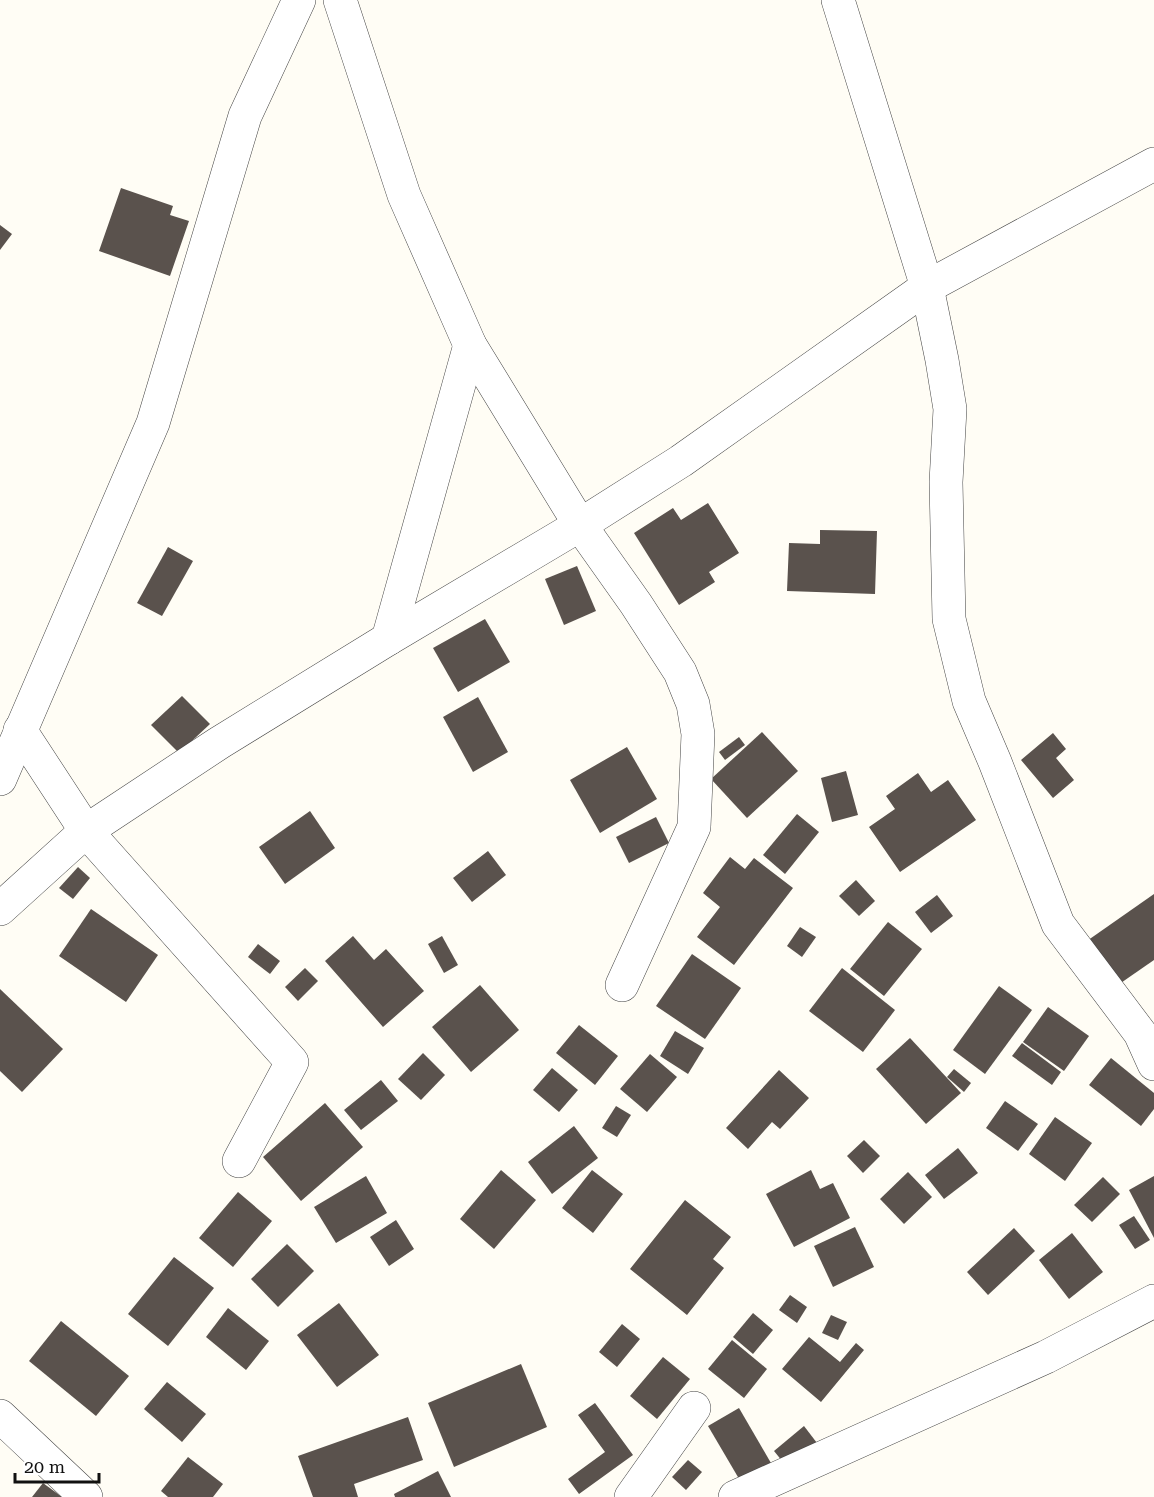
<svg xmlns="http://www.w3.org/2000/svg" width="1154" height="1497" font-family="'Roboto Serif',serif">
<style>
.building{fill:#5a524d}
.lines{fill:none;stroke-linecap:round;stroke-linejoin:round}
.minor-casing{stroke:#444;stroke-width:34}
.minor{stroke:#fff;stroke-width:33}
</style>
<rect width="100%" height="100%" fill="#fffdf5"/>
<g class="building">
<polygon points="121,188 173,206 170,215 189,221 170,276 99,251"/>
<polygon points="0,225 12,234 0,250"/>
<polygon points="708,503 739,553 709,572 715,582 679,605 634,533 673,508 681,520"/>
<polygon points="820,530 877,531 875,594 787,591 789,543 820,544"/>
<polygon points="168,547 193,561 162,616 137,603"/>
<polygon points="577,566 596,611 564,625 545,579"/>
<polygon points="485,619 510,662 458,692 433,648"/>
<polygon points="182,696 210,724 179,753 151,725"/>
<polygon points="478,697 508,752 473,772 443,717"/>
<polygon points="762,732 798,771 747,818 711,779"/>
<polygon points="1053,733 1066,749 1056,758 1074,780 1053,798 1021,760"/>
<polygon points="739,737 745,745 725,760 719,752"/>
<polygon points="627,747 657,799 600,833 570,780"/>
<polygon points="846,771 858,815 832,822 821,778"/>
<polygon points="918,773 931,792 948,780 976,820 900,872 869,827 895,809 886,796"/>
<polygon points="310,811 335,848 285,884 259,847"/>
<polygon points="797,814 819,832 785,874 763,855"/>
<polygon points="656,817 669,843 629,863 616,837"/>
<polygon points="488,851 506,875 472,902 453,878"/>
<polygon points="730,857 745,869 754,858 793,888 734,965 697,937 720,907 703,893"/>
<polygon points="78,867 90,878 73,899 59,888"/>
<polygon points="856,880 875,901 859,916 839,896"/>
<polygon points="1154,894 1154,960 1115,987 1084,943"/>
<polygon points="937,895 953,916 931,933 915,912"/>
<polygon points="91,909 158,955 126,1002 59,956"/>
<polygon points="888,922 922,949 884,996 850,969"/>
<polygon points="800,927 816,937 802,957 787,946"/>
<polygon points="353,936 374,960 386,949 424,991 383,1027 325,961"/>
<polygon points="442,936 458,965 444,973 428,944"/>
<polygon points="258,944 280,961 270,974 248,957"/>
<polygon points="692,954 741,988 705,1039 656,1006"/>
<polygon points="305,968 318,981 298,1001 285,987"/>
<polygon points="842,968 895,1010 863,1052 809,1011"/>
<polygon points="480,985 519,1030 471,1072 432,1027"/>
<polygon points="999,986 1032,1010 985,1074 953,1050"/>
<polygon points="0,989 63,1049 22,1092 0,1071"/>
<polygon points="1048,1007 1089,1036 1064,1071 1023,1042"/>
<polygon points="579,1025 618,1056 595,1085 556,1053"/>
<polygon points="675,1031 704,1048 688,1074 660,1056"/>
<polygon points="910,1038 961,1093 926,1124 876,1069"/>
<polygon points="1022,1043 1061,1072 1052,1085 1012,1056"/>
<polygon points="423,1053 445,1075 421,1100 398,1079"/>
<polygon points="650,1054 677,1077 647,1112 620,1089"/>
<polygon points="1111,1058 1154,1093 1154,1109 1141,1126 1089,1085"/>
<polygon points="552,1068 578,1090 559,1112 533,1090"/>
<polygon points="954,1069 971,1083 964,1092 947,1077"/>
<polygon points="779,1070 809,1098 780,1129 772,1122 748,1149 726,1128"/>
<polygon points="381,1080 398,1101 361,1130 344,1110"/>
<polygon points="1005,1101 1038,1124 1018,1151 986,1128"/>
<polygon points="325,1103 363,1147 301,1201 263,1157"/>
<polygon points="616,1106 631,1115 617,1137 602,1128"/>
<polygon points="1055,1117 1092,1143 1065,1181 1029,1154"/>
<polygon points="574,1126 598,1158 552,1194 528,1162"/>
<polygon points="864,1140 880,1156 863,1173 847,1156"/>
<polygon points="958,1148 978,1173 944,1199 925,1175"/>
<polygon points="501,1170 536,1200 494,1249 460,1219"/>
<polygon points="592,1170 623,1194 593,1233 562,1208"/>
<polygon points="811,1170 820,1189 833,1183 850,1218 794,1247 766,1194"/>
<polygon points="908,1172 932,1197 904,1224 880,1199"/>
<polygon points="366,1176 387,1213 336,1243 314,1207"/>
<polygon points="1154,1176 1154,1238 1129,1190"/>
<polygon points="1103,1177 1120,1194 1092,1222 1074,1205"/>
<polygon points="238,1192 272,1221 233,1267 199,1238"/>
<polygon points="685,1200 731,1237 713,1259 724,1268 687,1315 630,1269"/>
<polygon points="1134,1216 1150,1240 1135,1249 1119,1225"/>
<polygon points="396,1220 414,1249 389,1266 370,1237"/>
<polygon points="855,1227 874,1267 833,1287 814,1246"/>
<polygon points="1014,1228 1035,1251 988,1295 967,1272"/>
<polygon points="1072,1233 1103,1272 1069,1299 1039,1260"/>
<polygon points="287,1244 314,1271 278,1307 251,1279"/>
<polygon points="174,1257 214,1288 168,1346 128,1314"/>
<polygon points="790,1295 807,1307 797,1323 779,1310"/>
<polygon points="339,1303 379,1355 337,1387 297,1335"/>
<polygon points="228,1308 269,1341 246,1370 206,1337"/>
<polygon points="753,1313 773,1330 753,1354 733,1337"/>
<polygon points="831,1315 847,1322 838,1340 822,1333"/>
<polygon points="61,1321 129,1376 96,1416 29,1361"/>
<polygon points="622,1324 640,1339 617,1367 599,1352"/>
<polygon points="809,1337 840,1362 856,1343 864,1350 821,1402 782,1369"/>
<polygon points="732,1340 767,1369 744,1398 708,1369"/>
<polygon points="663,1357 690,1379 657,1419 630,1396"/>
<polygon points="521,1364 547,1427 454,1467 428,1403"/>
<polygon points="167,1382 206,1414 182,1442 144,1409"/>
<polygon points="595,1403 633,1455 579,1494 568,1479 605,1452 578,1415"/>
<polygon points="739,1408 775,1470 745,1489 708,1426"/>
<polygon points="408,1417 423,1460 354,1484 358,1497 313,1497 298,1456"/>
<polygon points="804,1426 817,1443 787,1467 774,1451"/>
<polygon points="188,1457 223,1484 213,1497 168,1497 161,1491"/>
<polygon points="688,1460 702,1472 686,1490 672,1477"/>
<polygon points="438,1471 451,1497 395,1497 394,1494"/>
<polygon points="43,1483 62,1497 32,1497"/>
</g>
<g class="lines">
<defs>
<g id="minor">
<polyline points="340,0 404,195 470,345 580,525 636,604 680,672 693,704 698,734 694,827 622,985"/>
<polyline points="838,0 927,287 942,360 950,409 946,482 949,619 969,701 995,762 1058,924 1140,1033 1154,1064"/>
<polyline points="388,639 470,345"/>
<polyline points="20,730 86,831 292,1062 239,1161"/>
<polyline points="0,779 153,423 245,116 299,0"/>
<polyline points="0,909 86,831 219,743 388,639 580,525 681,461 927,287 1154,164"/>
<polyline points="0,1416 86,1497"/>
<polyline points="631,1497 694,1408"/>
<polyline points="735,1497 1046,1357 1154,1301"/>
</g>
</defs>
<use href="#minor" class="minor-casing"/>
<use href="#minor" class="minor"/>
</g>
<path d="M15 1473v9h84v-9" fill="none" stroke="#111111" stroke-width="3"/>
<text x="24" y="1473" font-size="18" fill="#111111" stroke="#ffffff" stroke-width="4.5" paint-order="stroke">20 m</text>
</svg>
